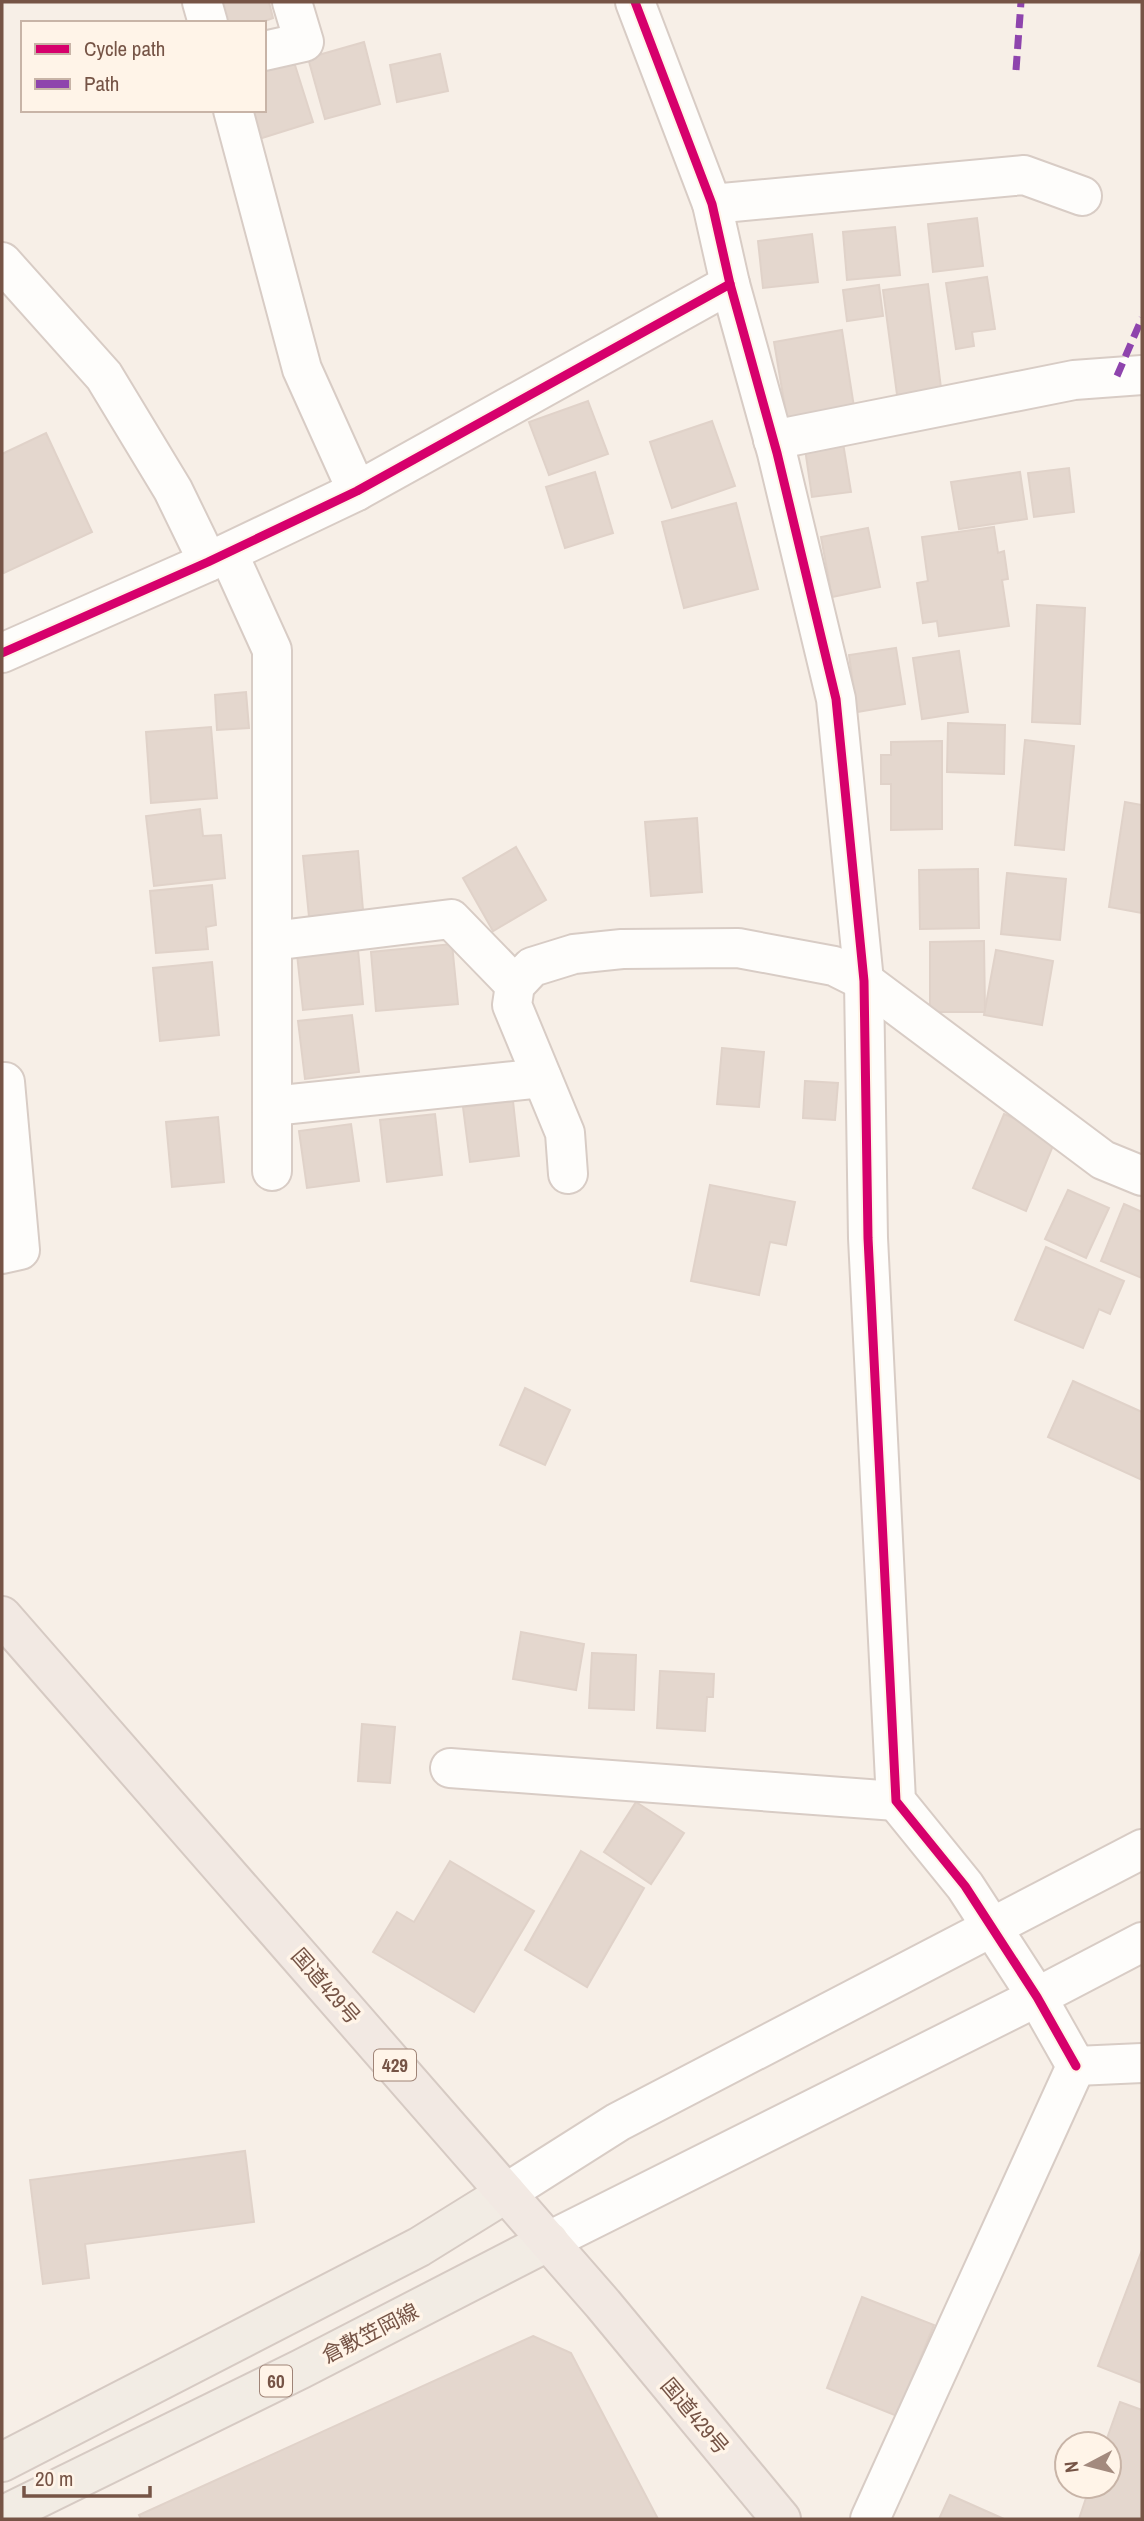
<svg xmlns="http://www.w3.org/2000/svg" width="1144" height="2521" font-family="'Archivo Narrow','Noto Sans JP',sans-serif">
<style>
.building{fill:#e4d7ce;stroke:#e0d2c9;stroke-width:2}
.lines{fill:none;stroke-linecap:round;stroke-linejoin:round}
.minor-casing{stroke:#d8ccc5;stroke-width:42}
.tertiary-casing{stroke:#d8ccc5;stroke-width:42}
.primary-casing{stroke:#d6cac3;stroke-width:42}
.trunk-casing{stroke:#d6cac3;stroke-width:42}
.minor{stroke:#fefdfb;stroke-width:38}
.tertiary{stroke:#fefdfb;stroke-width:38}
.primary{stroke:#f2ece4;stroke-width:38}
.trunk{stroke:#f2e9e3;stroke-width:38}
.quiet{stroke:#8e44ad;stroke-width:7;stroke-dasharray:14 7;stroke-linecap:butt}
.cycleway-casing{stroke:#fff4e8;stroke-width:13}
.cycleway{stroke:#d6006c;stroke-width:9}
.labels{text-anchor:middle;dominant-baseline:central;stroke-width:7;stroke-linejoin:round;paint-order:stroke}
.shield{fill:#fff4e8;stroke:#9f8477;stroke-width:2}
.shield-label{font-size:19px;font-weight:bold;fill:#765446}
.street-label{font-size:21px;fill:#765446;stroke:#fff4e8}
</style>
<rect width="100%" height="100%" fill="#f7efe7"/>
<g class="building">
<polygon points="216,2 269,2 273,18 259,23 222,23"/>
<polygon points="364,42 380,104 325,119 308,58"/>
<polygon points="440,54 448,91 397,102 390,65"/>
<polygon points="294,62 313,122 259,139 250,110 264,110 264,71"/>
<polygon points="977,218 983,266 933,272 928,224"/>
<polygon points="895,227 900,275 847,280 843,232"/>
<polygon points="812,234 818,282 763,288 758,241"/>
<polygon points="987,277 995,329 972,332 974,346 956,349 946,283"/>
<polygon points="928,284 942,396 898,402 883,290"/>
<polygon points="879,285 883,316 847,321 843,290"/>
<polygon points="842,330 854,407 787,419 774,342"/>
<polygon points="588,401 608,454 549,475 529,422"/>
<polygon points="712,421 735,486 672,508 650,442"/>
<polygon points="46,433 92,532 4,573 2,568 2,454"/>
<polygon points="843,443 851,492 812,497 805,449"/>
<polygon points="1069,468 1074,512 1034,517 1028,473"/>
<polygon points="595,472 613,533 565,548 546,487"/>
<polygon points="1020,472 1027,519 959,529 951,482"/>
<polygon points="736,503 758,589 684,608 662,522"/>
<polygon points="994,527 998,553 1004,551 1008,579 1002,580 1009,626 939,636 937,621 923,623 917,583 928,581 922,537"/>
<polygon points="868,528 880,587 832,597 821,537"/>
<polygon points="1037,605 1085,608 1080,724 1032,722"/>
<polygon points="896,648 905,704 857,712 849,655"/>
<polygon points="959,651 968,712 922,719 913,658"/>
<polygon points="246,692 249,728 217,730 215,695"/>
<polygon points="948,723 1005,725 1004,774 947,772"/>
<polygon points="211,727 217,798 151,803 146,732"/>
<polygon points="1025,740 1074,746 1064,850 1015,845"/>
<polygon points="942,741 942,829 891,830 891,784 881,784 881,755 891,755 891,742"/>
<polygon points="1125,802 1142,805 1142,913 1109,907"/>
<polygon points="200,809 203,836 221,835 225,878 154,886 146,816"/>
<polygon points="697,818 702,892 651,896 645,822"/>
<polygon points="516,847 546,900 493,931 463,878"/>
<polygon points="358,851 364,922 310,927 303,856"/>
<polygon points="978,869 979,928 920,929 919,870"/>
<polygon points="1007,873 1066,879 1060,940 1001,934"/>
<polygon points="212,885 216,925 206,927 208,949 156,953 150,891"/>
<polygon points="357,939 363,1004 303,1010 296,945"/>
<polygon points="984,941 985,1012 930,1012 930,942"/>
<polygon points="452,944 458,1004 376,1011 371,952"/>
<polygon points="996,950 1053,961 1042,1025 984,1015"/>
<polygon points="212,962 219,1035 160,1041 153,968"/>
<polygon points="352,1015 359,1072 305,1079 298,1021"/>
<polygon points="722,1048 764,1052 759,1107 717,1104"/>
<polygon points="805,1081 838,1083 835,1120 803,1118"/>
<polygon points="513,1101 519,1156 470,1162 463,1107"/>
<polygon points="435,1114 442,1175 387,1182 380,1120"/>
<polygon points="1004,1114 1057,1136 1026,1211 973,1188"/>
<polygon points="218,1117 224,1182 172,1187 166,1122"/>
<polygon points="351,1124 359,1181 307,1188 299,1131"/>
<polygon points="710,1185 795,1202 786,1245 770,1242 759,1295 691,1281"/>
<polygon points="1068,1190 1109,1208 1086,1258 1045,1239"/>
<polygon points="1124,1204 1142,1212 1142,1278 1101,1261"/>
<polygon points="1046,1247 1124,1281 1110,1314 1099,1309 1083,1348 1015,1320"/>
<polygon points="1073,1381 1142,1412 1142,1480 1048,1437"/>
<polygon points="525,1388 570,1410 545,1465 500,1445"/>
<polygon points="521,1632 584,1644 576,1690 513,1679"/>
<polygon points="592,1653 636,1655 634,1710 589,1708"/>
<polygon points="660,1671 714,1674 713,1697 707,1697 705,1731 657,1728"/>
<polygon points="362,1724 395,1727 390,1783 358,1781"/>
<polygon points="636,1802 684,1833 651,1884 604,1852"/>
<polygon points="581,1851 644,1888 587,1987 525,1950"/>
<polygon points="450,1861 534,1911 474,2012 373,1952 397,1912 414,1922"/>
<polygon points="245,2151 254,2222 85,2244 89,2278 43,2284 30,2180"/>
<polygon points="1142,2250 1142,2383 1098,2366"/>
<polygon points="862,2297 934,2325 897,2416 827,2388"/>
<polygon points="533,2336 571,2353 658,2519 141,2519 139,2515"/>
<polygon points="1120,2402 1142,2410 1142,2519 1079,2519 1090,2486 1109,2486 1109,2444 1105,2444"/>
<polygon points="950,2495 1004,2519 939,2519"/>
</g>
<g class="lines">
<defs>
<g id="minor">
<polyline points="202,2 208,23"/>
<polyline points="635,2 712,204 730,284 777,453 836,699 864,981 868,1238 896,1801 965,1886 1037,1997 1076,2066"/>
<polyline points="264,51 304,42 292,2"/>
<polyline points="233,110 302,369 357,491"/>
<polyline points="712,204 1024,175 1082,196"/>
<polyline points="2,262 104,376 173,490 208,562"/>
<polyline points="773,440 1074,380 1142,375"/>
<polyline points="228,553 272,650 272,1171"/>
<polyline points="2,653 208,562 357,491 730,284"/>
<polyline points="272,941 451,919 515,985"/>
<polyline points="272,1106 542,1078"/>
<polyline points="568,1174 565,1133 512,1005 515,985 532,967 574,954 622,949 738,948 834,966 864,981 1103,1160 1142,1176"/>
<polyline points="2,1254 20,1250 5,1082"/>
<polyline points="450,1768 896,1801"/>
<polyline points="1076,2066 1142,2063"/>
<polyline points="870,2519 1076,2066"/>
</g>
<g id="tertiary">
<polyline points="506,2193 618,2122 1142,1849"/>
<polyline points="549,2241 1037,1997 1142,1942"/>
</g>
<g id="primary">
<polyline points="2,2462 419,2247 506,2193"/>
<polyline points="2,2516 301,2369 549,2241"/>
</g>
<polyline id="trunk" points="2,1616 603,2304 781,2519"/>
</defs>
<use href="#minor" class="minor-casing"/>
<use href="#tertiary" class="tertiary-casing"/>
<use href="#primary" class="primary-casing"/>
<use href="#trunk" class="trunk-casing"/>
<use href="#minor" class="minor"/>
<use href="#tertiary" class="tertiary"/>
<use href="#primary" class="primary"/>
<use href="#trunk" class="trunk"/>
<g class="quiet">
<polyline points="1016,70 1021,2"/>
<polyline points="1117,376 1142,318"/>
</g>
<defs>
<g id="cycleway">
<polyline points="635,2 712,204 730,284 777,453 836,699 864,981 868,1238 896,1801 965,1886 1037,1997 1076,2066"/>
<polyline points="2,653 208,562 357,491 730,284"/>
</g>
</defs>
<use href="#cycleway" class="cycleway-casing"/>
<use href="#cycleway" class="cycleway"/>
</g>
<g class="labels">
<g class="shield">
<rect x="374" y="2049.5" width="42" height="31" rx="5"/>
<rect x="260" y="2365.5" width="32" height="31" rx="5"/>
</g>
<g class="shield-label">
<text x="395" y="2065">429</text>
<text x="276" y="2381">60</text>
</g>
<g class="street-label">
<text transform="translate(326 1986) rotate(49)">国道429号</text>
<text transform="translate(370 2333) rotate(-27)">倉敷笠岡線</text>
<text transform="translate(695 2416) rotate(50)">国道429号</text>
</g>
</g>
<rect width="1144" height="2521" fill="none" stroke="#765446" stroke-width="7"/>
<rect x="21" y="21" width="245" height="91" fill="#fff4e8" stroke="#c8b4a7" stroke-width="2"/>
<rect x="35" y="44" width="35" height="10" fill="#d6006c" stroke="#c8b4a7" stroke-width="2"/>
<text x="84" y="56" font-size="21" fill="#765446">Cycle path</text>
<rect x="35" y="79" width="35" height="10" fill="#8e44ad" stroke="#c8b4a7" stroke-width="2"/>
<text x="84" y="91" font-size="21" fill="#765446">Path</text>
<g transform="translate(1088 2465) rotate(263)"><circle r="33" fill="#fff4e8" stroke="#c8b4a7" stroke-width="2"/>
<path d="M0-5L12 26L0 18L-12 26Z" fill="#a38a7e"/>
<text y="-10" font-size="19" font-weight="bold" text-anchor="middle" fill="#765446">N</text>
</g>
<path d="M24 2486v10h126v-10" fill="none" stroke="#765446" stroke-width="3.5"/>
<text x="35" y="2486" font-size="21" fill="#765446" stroke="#fff4e8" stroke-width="5" paint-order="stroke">20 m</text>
</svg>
